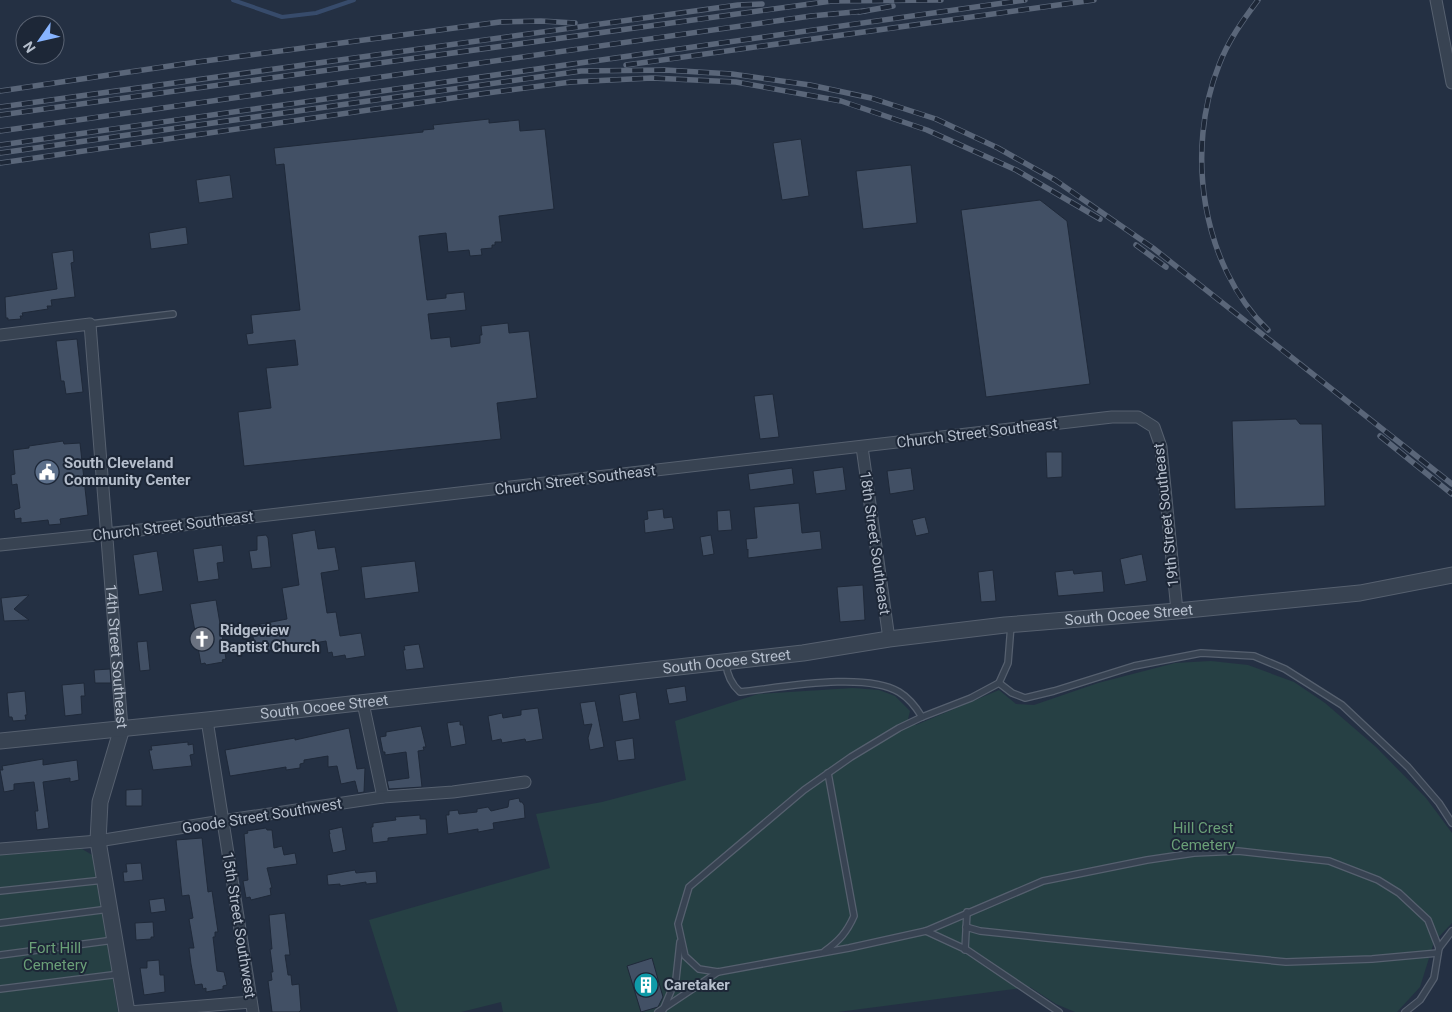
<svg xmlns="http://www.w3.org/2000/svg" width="1452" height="1012" font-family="Roboto,sans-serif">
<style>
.green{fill:#264044}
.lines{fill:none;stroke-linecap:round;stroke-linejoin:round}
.stream{stroke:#374b6b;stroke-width:4}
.building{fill:#425065;stroke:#1f2939}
.service-casing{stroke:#56606f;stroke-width:8}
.minor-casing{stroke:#56606f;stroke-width:13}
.tertiary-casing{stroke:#56606f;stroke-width:17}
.service{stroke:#384352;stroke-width:5.5}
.minor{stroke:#384352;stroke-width:11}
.tertiary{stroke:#384352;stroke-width:15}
.rail-casing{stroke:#5a6679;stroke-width:5.5}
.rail{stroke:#1d2737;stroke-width:4;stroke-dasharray:11;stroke-linecap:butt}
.labels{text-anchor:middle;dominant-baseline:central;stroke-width:4;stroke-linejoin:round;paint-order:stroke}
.street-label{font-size:15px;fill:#b5becc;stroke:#1d2737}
.poi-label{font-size:15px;font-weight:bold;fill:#b5becc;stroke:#1d2737;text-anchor:start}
.park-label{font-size:15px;fill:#6a9f77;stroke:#1d2737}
</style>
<rect width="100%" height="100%" fill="#243043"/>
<g class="green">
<polygon points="1211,661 1248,665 1294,682 1325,703 1376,747 1426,798 1452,833 1452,923 1434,942 1420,987 1397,1012 1075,1012 1056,1004 1030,987 838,1012 503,1012 501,1002 461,1012 398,1012 369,920 550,868 536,814 602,802 686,780 675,721 758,694 853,688 879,690 895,696 910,711 908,719 916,725 999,690 1016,704 1034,705 1098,683 1175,663"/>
<polygon points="82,849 94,856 118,1012 0,1012 0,855"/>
</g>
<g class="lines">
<polyline class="stream" points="233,0 282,17 316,13 354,0"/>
</g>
<g class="building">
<polygon points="489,119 489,123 519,120 520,131 545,129 554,209 499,216 502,242 495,242 495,245 492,245 492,248 481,249 482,255 470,256 469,250 448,252 446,233 419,236 427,300 446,298 446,294 464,292 466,310 428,314 431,339 450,337 451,347 480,343 480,335 482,335 481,326 508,323 509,333 529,331 537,398 497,403 501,439 244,466 238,412 271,408 266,368 298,365 295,340 248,345 246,334 253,333 251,315 300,310 284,164 276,165 274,148 423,132 423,130 434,129 433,125"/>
<polygon points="801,139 809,196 782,200 773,143"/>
<polygon points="911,165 917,223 863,229 856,171"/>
<polygon points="230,175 233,198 199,203 196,180"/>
<polygon points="1040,200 1067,221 1090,384 986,397 961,210"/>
<polygon points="186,227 188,244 151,249 149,233"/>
<polygon points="73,250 74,262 71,263 75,297 51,300 52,306 47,306 48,309 22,313 23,316 20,316 21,319 8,320 8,318 6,318 5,297 57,289 52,253"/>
<polygon points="77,339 83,392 66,394 64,381 61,381 56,341"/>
<polygon points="773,394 779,437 760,439 754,396"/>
<polygon points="1296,419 1300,424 1322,424 1325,506 1235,509 1232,421"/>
<polygon points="63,441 64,444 80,443 88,515 60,519 61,524 49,525 48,520 21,523 21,518 15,519 14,510 20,508 17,484 12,485 11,475 15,474 13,450 29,448 29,446"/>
<polygon points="1046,452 1062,452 1062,477 1047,478"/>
<polygon points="843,467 846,490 816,494 813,471"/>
<polygon points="792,468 794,484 750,490 748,474"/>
<polygon points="911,468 914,490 890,494 887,471"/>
<polygon points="799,503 802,533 820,531 822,549 748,558 748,549 747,550 746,539 757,538 754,507"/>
<polygon points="663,509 664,518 672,517 674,529 645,533 644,520 648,519 647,511"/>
<polygon points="730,510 732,530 718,531 717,511"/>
<polygon points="925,517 929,533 916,536 912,520"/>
<polygon points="315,530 318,549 335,547 339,570 321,573 327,613 336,612 340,636 361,633 365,656 346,659 345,655 333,657 332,652 328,653 326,641 302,645 301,648 285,651 285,648 256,653 251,626 287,619 282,588 299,585 292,534"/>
<polygon points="266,535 268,538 271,567 252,569 249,551 257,550 257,536"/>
<polygon points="711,535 714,554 703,556 700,537"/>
<polygon points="222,545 224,562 217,563 219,579 198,582 193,549"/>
<polygon points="157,551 163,591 139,595 133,555"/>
<polygon points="1142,554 1147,581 1125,585 1120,559"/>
<polygon points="415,561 419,592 365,599 361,567"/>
<polygon points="993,570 996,601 981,602 978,572"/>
<polygon points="1073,570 1074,574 1102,571 1104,592 1058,596 1055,572"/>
<polygon points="863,585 865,620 840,622 837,587"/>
<polygon points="29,595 14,609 29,620 4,621 1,598"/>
<polygon points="216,600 226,659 222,660 223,662 206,665 205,663 201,664 190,604"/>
<polygon points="147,641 150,670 140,671 137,642"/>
<polygon points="419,644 424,668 406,670 403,650 405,650 404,646"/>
<polygon points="110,669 111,683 95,683 94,670"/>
<polygon points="84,683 85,696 81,696 82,714 65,716 62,685"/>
<polygon points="685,686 687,701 669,704 666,689"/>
<polygon points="25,691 27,715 25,715 26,720 13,721 12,717 9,717 7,693"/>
<polygon points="636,692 640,719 623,722 619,695"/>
<polygon points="595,701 604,747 590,750 588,738 592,724 584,725 580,703"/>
<polygon points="538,708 543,739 526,742 525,739 502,743 501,739 492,741 488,716 502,713 503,718 521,715 521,710"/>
<polygon points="460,721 460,725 463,725 466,744 451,747 447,723"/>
<polygon points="421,726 426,747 423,747 424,750 418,751 422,787 389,789 387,781 409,778 406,752 385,755 385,752 383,752 380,737 386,736 386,732"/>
<polygon points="349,728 357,769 365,768 364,792 358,793 355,781 341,784 337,766 328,767 328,756 304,760 304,763 300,764 300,768 286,770 286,767 230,776 225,750 295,738 295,740"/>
<polygon points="633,738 635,759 618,761 615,741"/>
<polygon points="188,742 188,745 193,744 194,754 190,755 192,766 153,770 149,750 152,750 151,746"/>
<polygon points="43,759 43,765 77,760 79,780 70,782 70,778 43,782 49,828 37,830 35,811 38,811 34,782 14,784 14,790 4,792 0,770 3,770 2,766"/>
<polygon points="142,789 142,806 126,806 126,790"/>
<polygon points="519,798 520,802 522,802 524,805 525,818 493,823 494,829 478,832 478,829 448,834 446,815 449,815 449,811 458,810 459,814 477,812 477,809 488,807 491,811 508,807 509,800"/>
<polygon points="420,815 420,819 426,819 427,834 388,838 388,841 373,843 371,827 373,827 373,823 396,820 395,817"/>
<polygon points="342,827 346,850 333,853 329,834 330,834 329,830"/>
<polygon points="266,828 267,830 272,830 274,848 282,846 284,855 295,853 297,864 267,868 272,888 270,888 271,895 251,900 250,897 246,898 243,881 248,880 244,834 248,833 247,831"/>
<polygon points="202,838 208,892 212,891 218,932 215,932 215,937 213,937 217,971 224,972 227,985 223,986 223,989 206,992 206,988 203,989 202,984 195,985 191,964 189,948 194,948 189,919 193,918 189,895 182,896 176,840"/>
<polygon points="141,863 143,880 124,882 123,872 127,872 126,864"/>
<polygon points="355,870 356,873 376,871 377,883 366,884 366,882 340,886 340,884 328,885 327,875"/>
<polygon points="164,898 166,911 151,913 149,900"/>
<polygon points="285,913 290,955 285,955 288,975 291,975 292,985 299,984 301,1010 299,1012 272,1012 268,981 272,980 271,972 273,972 270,949 272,949 269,915"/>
<polygon points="153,922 154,937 151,937 151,939 136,940 135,923"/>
<polygon points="652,958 663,997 658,1007 641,1012 627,966"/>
<polygon points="159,960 160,975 164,975 165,992 144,995 140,968 147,968 147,961"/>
</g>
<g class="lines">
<defs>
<g id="service">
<polyline points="90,324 173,314"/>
<polyline points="1011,625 1008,663 999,683 971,698 922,717 899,728 851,757 804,790 689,887 678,924 685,956 699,969 718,972 849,948 926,931 1043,881 1147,860 1194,853 1238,851 1329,861 1378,880 1399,893 1428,920 1439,948 1434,978 1420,1000 1405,1012"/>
<path d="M726,663C727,675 731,684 740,692C779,688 864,671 899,692C909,698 916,707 922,717"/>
<polyline points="999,683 1012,693 1025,698 1054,691 1134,666 1201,653 1254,656 1285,669 1342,705 1408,767 1439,803 1452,823"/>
<polyline points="0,891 104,880"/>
<polyline points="0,923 109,909"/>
<polyline points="966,927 980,931 1046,938 1286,962 1372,959 1438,953"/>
<polyline points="926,931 967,950 1059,1012"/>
<polyline points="1439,948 1452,931"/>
<polyline points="965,950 967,912"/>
<path d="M825,951C839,941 847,932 854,916L828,773"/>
<polyline points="0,955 114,940"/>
<polyline points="0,989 120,974"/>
<polyline points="663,1010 676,979 680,942"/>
<polyline points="658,1012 718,972"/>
</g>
<g id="minor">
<polyline points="1436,0 1452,83"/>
<path id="s1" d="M0,335L90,324L122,728"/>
<polyline points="862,447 889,639"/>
<polyline points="0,545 106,534 1112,417 1138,417 1154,427 1161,447 1177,611"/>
<polyline points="363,703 383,797"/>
<polyline points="207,720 253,1012"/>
<polyline points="0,849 98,841 222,821 383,797 453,792 525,782"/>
<polyline points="129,1012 251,1002"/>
</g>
<g id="tertiary">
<polyline points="122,728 100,802 98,841 127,1012"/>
<path id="s2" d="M0,741L207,720L803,653L889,639L1005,625L1177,611L1360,593L1452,575"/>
</g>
</defs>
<use href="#service" class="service-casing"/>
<use href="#minor" class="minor-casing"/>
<use href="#tertiary" class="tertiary-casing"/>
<use href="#service" class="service"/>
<use href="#minor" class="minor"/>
<use href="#tertiary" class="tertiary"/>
<defs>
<g id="rail">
<path d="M1258,0C1243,20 1228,41 1219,65C1185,150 1201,265 1268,330"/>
<polyline points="859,12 893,6"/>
<polyline points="626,65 1094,0"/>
<polyline points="0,91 197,62 500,22 541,21 575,23"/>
<polyline points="0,107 738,5 762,4"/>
<polyline points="0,115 832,1 941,0"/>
<polyline points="0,131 811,16 865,11"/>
<polyline points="0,145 1025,0"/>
<polyline points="0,153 581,71 665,70 732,74 810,85 871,98 936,119 998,148 1055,180 1153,248 1452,484"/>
<polyline points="0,163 487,93 571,82 652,78 736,82 841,101 927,130 1016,170 1100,219"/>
<polyline points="1136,245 1166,267"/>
<polyline points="1380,436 1452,494"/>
</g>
</defs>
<use href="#rail" class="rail-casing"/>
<use href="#rail" class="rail"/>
</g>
<defs>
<symbol id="civic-disc" viewBox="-11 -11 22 22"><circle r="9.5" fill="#5c6f8a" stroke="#1d2737"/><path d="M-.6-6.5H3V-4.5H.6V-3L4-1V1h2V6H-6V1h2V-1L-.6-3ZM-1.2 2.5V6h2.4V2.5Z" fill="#fff"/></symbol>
<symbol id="church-disc" viewBox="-11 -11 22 22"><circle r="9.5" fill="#6b7280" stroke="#1d2737"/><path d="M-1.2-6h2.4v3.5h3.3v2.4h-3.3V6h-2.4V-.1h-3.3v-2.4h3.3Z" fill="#fff"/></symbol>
<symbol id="building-disc" viewBox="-11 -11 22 22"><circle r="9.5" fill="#0f9aa8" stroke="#1d2737"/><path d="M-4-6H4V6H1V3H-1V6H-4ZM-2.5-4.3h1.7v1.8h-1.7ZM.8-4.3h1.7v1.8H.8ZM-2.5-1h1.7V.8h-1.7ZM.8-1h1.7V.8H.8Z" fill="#fff"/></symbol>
</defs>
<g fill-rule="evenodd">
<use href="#civic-disc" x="33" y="458" width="28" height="28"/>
<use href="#church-disc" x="188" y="625" width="28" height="28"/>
<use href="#building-disc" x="632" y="971" width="28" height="28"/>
</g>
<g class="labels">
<g class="street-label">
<text transform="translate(977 433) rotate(-7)">Church Street Southeast</text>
<text transform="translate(575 480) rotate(-7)">Church Street Southeast</text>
<text transform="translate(1166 515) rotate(-96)">19th Street Southeast</text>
<text transform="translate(173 526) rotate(-7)">Church Street Southeast</text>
<text transform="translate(875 543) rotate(82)">18th Street Southeast</text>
<text stroke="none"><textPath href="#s2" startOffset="1136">South Ocoee Street</textPath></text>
<text stroke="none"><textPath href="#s1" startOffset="424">14th Street Southeast</textPath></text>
<text stroke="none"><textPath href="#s2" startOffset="731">South Ocoee Street</textPath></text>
<text stroke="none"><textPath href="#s2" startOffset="326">South Ocoee Street</textPath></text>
<text transform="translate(262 816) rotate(-9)">Goode Street Southwest</text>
<text transform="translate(239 925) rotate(81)">15th Street Southwest</text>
</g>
<g class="poi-label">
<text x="64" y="463">South Cleveland<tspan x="64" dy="17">Community Center</tspan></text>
<text x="220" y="630">Ridgeview<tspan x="220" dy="17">Baptist Church</tspan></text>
<text x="664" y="985">Caretaker</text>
</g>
<g class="park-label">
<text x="1203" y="828">Hill Crest<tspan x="1203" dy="17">Cemetery</tspan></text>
<text x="55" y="948">Fort Hill<tspan x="55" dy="17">Cemetery</tspan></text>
</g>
</g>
<g transform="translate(40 40) rotate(236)"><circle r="24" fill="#1d2737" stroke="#5a6373"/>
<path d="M0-4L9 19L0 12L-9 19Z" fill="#87b4ff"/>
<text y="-8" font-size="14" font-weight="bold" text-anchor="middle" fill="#b5becc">N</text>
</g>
</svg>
